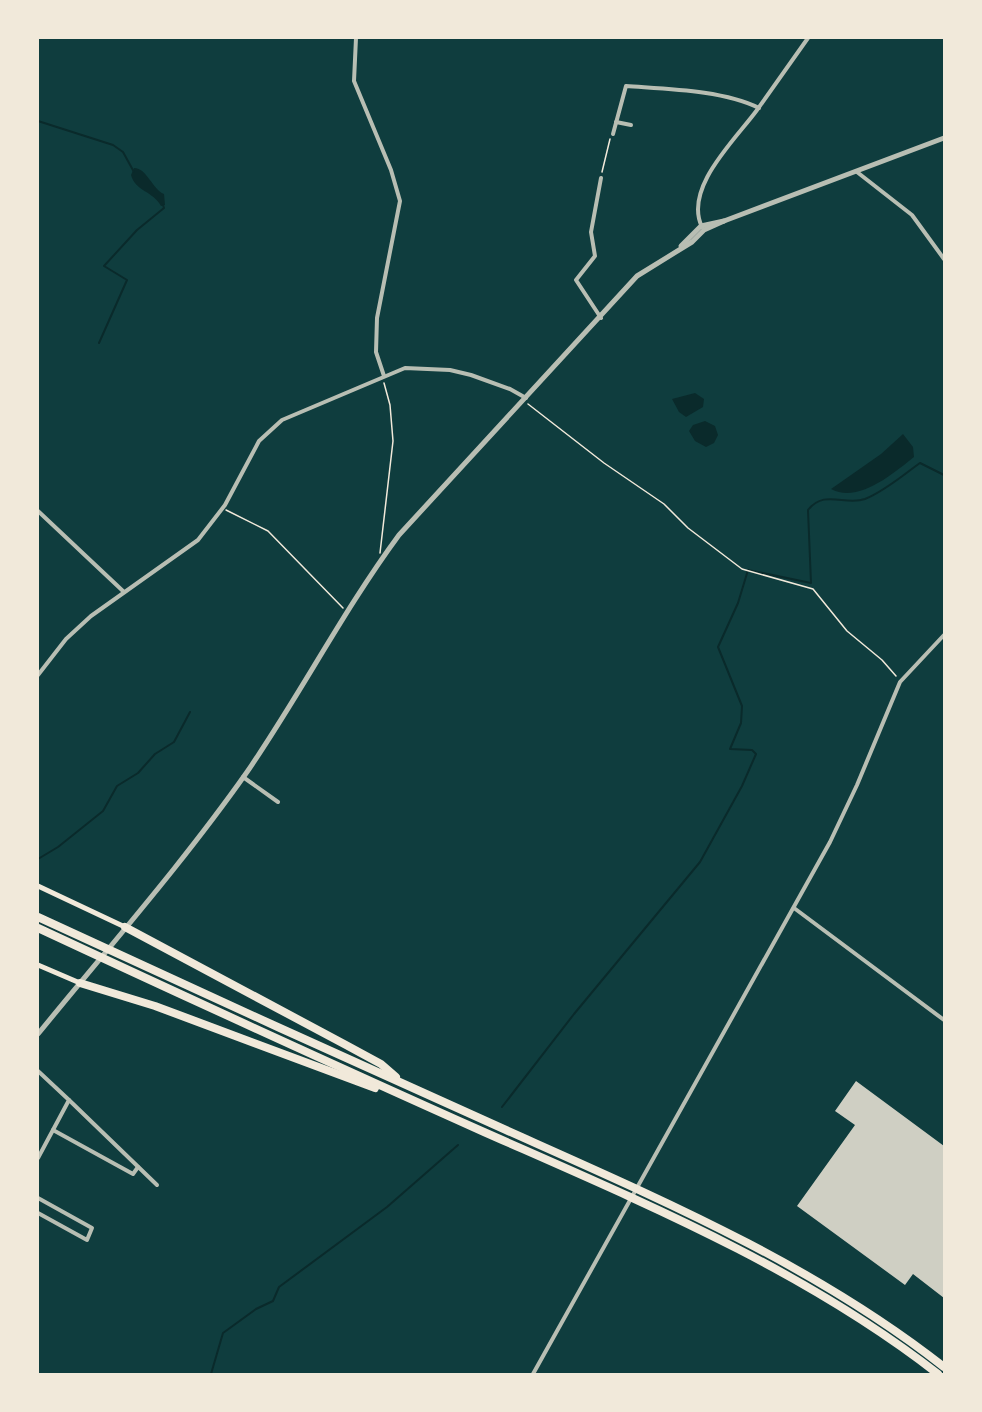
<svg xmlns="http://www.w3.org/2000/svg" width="982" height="1412" font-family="Cabin,sans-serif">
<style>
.water{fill:#0a2a2b}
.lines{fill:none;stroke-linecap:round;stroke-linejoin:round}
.stream{stroke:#0a2a2b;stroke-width:2}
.building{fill:#cfcfc3}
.path{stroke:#f1e9da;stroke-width:1.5}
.minor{stroke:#b8beb3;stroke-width:4}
.tertiary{stroke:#b8beb3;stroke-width:5}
.secondary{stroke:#f1e9da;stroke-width:5}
.motorway{stroke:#f1e9da;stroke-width:8}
</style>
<rect width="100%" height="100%" fill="#0f3d3e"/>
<g class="water">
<path d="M134,168C147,168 152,189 164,194L165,205L161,206C153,191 135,191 131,175Z"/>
<polygon points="695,393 704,399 703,407 686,417 679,412 672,399"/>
<polygon points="705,421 715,426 718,435 714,443 706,447 695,441 689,431 693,425"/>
<path d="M903,434L913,447L914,457C894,473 858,504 831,489L881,454Z"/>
</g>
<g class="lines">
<g class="stream">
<polyline points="38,121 113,145 123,152 134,172"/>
<polyline points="99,343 127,280 104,266 137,230 164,208 163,205"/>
<polyline points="38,859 58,847 103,811 117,786 138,773 155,754 174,742 190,712"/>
<path d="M502,1107L574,1014L700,862L742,786L756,754L752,750L730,749L741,723L742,706L718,647L738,603L748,570L811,583L808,510C824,489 845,506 865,499C885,491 903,475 920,463L944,475"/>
<polyline points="211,1374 223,1333 256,1309 273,1301 279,1287 387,1207 458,1145"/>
</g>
</g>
<polygon class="building" points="856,1081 944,1146 944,1298 913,1274 905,1285 797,1206 855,1125 835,1111"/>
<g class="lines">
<g class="path">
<polyline points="602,172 610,139"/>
<polyline points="528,404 604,463 664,504 688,528 742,569 813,589 847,631 882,660 896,676"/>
<polyline points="226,510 268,531 343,608"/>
<polyline points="380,553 393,441 390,405 384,383"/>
</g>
<g class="minor">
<polyline points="356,38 354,81 391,170 400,201 377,318 376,352 384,376"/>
<polyline points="616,122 631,125"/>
<path d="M613,134L626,86C666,89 723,90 759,108"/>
<polyline points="857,172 912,215 944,259"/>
<polyline points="601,178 591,232 595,256 576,280 601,318"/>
<path d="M702,227C683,188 736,139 757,110C774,86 791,62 808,38"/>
<polyline points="38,511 124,592"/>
<polyline points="38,675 66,639 91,616 198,540 225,505 259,441 282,420 405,368 450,370 471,375 510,389 526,398"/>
<polyline points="243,777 278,802"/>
<polyline points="794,908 944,1020"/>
<polyline points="38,1071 69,1100 38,1158"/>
<polyline points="69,1100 157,1185"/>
<polyline points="53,1130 133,1174 138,1167"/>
<polyline points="38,1198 92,1228 87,1240 38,1213"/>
<polyline points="533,1374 830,842 857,785 900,682 944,635"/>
</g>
<g class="tertiary">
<polyline points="681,246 701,226 724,221"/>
<path d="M38,1034C108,948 183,863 247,772C300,695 343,611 399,535L637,276L692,242L704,230L724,221L944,138"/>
</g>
<g class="secondary">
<polyline points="38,886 125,927"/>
<polyline points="38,965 80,983"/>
</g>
<g class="motorway">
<path d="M38,917C193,989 350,1060 506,1130C658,1198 813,1264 944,1367"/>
<polyline points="125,927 346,1045 381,1064 396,1077"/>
<path d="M38,928C186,997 334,1065 484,1132C640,1201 802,1268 938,1374"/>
<polyline points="80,983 155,1006 375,1088"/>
</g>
</g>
<rect width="982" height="1412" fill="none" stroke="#f1e9da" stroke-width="78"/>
</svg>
